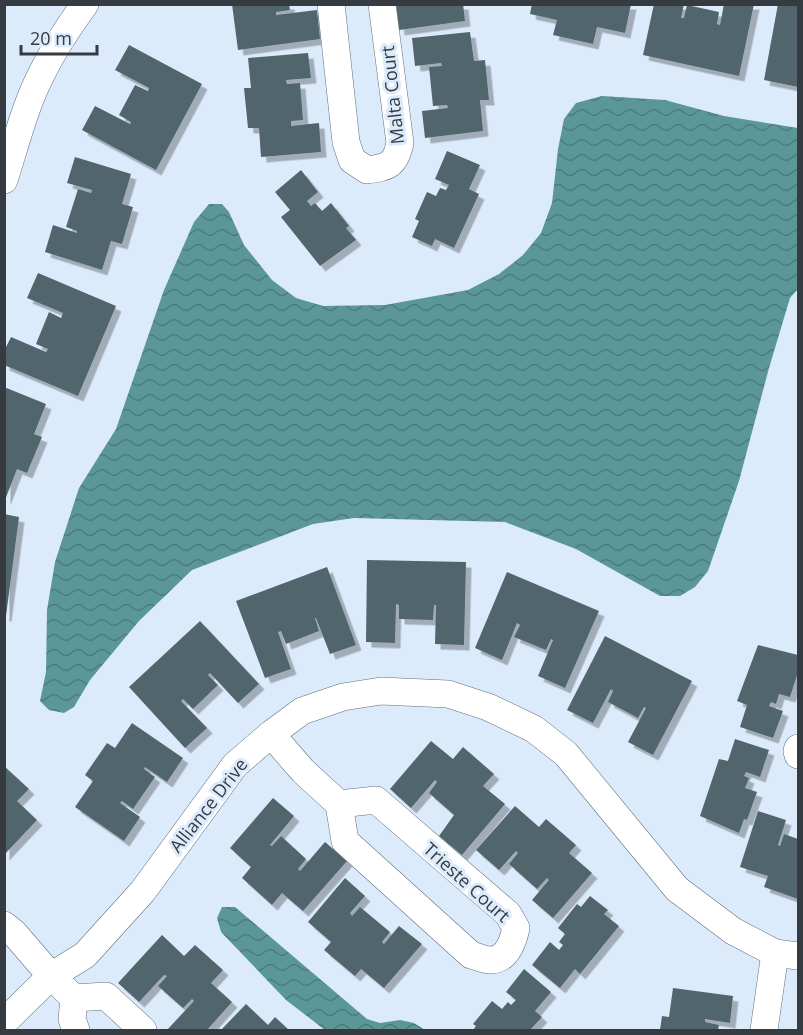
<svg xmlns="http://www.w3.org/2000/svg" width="803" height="1035" font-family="'Open Sans',sans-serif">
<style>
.water{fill:url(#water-waves)}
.building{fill:#51656d;filter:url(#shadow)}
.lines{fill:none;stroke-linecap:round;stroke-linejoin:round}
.minor-casing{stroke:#616e7c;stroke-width:28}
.minor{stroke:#fff;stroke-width:27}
.labels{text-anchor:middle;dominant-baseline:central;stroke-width:6;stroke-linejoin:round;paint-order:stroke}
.street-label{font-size:18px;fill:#363b42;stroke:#dcebfb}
</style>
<defs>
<pattern id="water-waves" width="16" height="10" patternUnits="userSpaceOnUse" patternTransform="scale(1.5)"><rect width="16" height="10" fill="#5b9799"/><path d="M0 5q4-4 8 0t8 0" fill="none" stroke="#4c7c7e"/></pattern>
<filter id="shadow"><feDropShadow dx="5.5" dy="5.5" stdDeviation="0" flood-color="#0004"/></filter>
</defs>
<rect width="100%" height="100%" fill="#dcebfb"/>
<g class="water">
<polygon points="602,96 665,100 724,116 798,128 798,289 790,298 769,368 739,481 708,571 695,587 680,596 660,596 576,549 505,522 354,518 313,524 192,570 139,621 90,680 74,707 64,713 49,710 40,701 46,672 47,610 55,562 79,488 116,429 164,290 194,222 209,204 222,204 229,212 244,245 272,280 296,298 323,306 385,305 468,290 499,274 523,255 541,233 552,203 558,149 564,119 576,103"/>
<polygon points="222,907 235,907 367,1019 380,1023 400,1020 414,1023 425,1030 325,1030 286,1000 221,932 217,918"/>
</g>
<g class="building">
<polygon points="232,4 289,4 290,10 276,12 276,15 317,10 320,39 238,50"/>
<polygon points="396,4 463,4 465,21 399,30"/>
<polygon points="532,4 631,4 625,33 597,27 593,44 553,35 557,20 530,14"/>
<polygon points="654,4 684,4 681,18 684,18 687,5 719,12 717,24 720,25 724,4 754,4 739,76 643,55"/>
<polygon points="778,4 798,4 798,87 764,80"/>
<polygon points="470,32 474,61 485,60 489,100 480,100 483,131 425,138 422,111 448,108 447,105 433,106 429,67 442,66 441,63 415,66 412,38"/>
<polygon points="129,45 202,84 156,170 82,130 95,106 130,124 131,122 119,115 135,85 148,91 149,88 115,70"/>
<polygon points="308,53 311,78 286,80 287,84 300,83 303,120 291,121 291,126 319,123 321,152 261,157 259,128 248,128 244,88 251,88 248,58"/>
<polygon points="447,151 480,165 469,189 479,194 454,248 435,239 432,246 412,237 419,221 415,219 427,192 436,196 440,188 446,190 449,185 435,179"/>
<polygon points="75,157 131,174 122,204 133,207 122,244 111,241 102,270 45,252 53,225 77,233 77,231 66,227 78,189 91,193 92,190 67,183"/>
<polygon points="301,170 318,192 307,201 311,206 315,203 322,211 331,203 349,226 346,228 356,240 320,266 281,217 290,210 275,192"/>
<polygon points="38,273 116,306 78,396 4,365 4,351 11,337 46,352 48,349 36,344 49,312 61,318 63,313 27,298"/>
<polygon points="4,387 46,404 34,434 42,437 27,473 17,469 5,500"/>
<polygon points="4,514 19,517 6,616 4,616"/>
<polygon points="367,560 466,562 464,645 435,644 436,605 434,605 433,620 399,619 399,605 396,604 395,643 366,642"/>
<polygon points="327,567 356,645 330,654 316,618 315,618 319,631 286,644 281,631 278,632 291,669 265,678 236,601"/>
<polygon points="507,572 599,611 565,688 538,676 553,640 551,639 546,650 514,637 520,625 517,623 502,660 475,648"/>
<polygon points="200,621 259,684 238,703 210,673 208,675 218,685 193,709 183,699 181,701 207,728 185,748 129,687"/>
<polygon points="605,636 692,681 653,755 628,742 646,708 644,707 638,718 608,702 613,691 611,689 593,723 567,710"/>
<polygon points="758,645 798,655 798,664 797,669 798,670 798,672 790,697 779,694 776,704 771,702 769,706 783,711 773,738 740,727 747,705 737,701"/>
<polygon points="132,723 183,758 167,782 145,767 144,769 155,777 133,809 122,801 120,803 140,817 124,841 75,807 93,781 85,775 107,743 115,748"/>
<polygon points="735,739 769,750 760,777 746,772 744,776 749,778 745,788 757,792 747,820 744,819 739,833 700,816 719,759 728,761"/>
<polygon points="431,741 453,759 463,747 494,774 483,786 505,804 462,855 439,836 454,815 429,793 437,782 435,780 411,808 390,789"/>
<polygon points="4,766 29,789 17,801 37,820 4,855"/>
<polygon points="273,798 294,816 270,845 272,846 281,836 306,859 298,869 300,871 325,842 347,861 303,911 282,893 272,905 242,878 251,867 230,848"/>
<polygon points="515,806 539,827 546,819 576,845 569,853 592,873 553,918 532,900 549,880 547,878 537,889 509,864 518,853 516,851 499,870 476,850"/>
<polygon points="758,811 786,820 778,845 780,846 784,834 798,839 798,899 764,887 768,876 740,867"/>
<polygon points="345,878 365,896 350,913 352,916 360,907 390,932 382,942 384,944 399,926 422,944 384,988 361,969 355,976 324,950 331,942 308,922"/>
<polygon points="590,896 608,910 604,914 619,926 580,974 575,969 560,988 532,965 550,942 559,950 563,945 559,942 565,934 558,928 577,904 581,907"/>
<polygon points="162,935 184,956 195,945 223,970 211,983 232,1002 207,1030 167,1030 194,1001 192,999 183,1008 158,986 167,976 164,975 139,1002 118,983"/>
<polygon points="524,969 551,992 535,1011 542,1017 530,1030 473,1030 476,1026 473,1024 492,1001 502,1009 508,1002 511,1005 516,1000 506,992"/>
<polygon points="673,988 733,996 730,1023 705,1019 705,1022 719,1025 718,1030 660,1030 662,1016 669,1017"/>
<polygon points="246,1004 268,1025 275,1017 289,1030 221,1030"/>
</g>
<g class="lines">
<defs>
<g id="minor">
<path d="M331,4L346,142L352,160L367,170C388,167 395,166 400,143L382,4"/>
<path d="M4,180C16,143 25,105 43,71C55,47 69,26 85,4"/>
<path d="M271,734L303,771L339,804L345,841L471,955C476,956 484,960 490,960C507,960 513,942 516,928L508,914L376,800L339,804"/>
<polyline points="798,748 797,751 798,755"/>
<polyline points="4,925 14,933 51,976 74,998 106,996 143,1030"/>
<polyline points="74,998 72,1019 76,1030"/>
<polyline points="4,1022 51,976 85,955 143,891 235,765 271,734 302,711 343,697 381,691 448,694 488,707 534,729 566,754 677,889 733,931 775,953 798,956"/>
<polyline points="764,1030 775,953"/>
</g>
</defs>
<use href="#minor" class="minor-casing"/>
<use href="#minor" class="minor"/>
</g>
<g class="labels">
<g class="street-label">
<text transform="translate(392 95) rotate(-96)">Malta Court</text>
<text transform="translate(208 805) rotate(-52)">Alliance Drive</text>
<text transform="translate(467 882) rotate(42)">Trieste Court</text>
</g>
</g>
<rect width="803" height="1035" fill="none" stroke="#363b42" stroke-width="12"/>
<path d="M21 45v9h76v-9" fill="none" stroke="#363b42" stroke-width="3"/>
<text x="30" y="45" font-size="18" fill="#363b42" stroke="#dcebfb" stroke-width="4.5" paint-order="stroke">20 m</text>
</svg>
